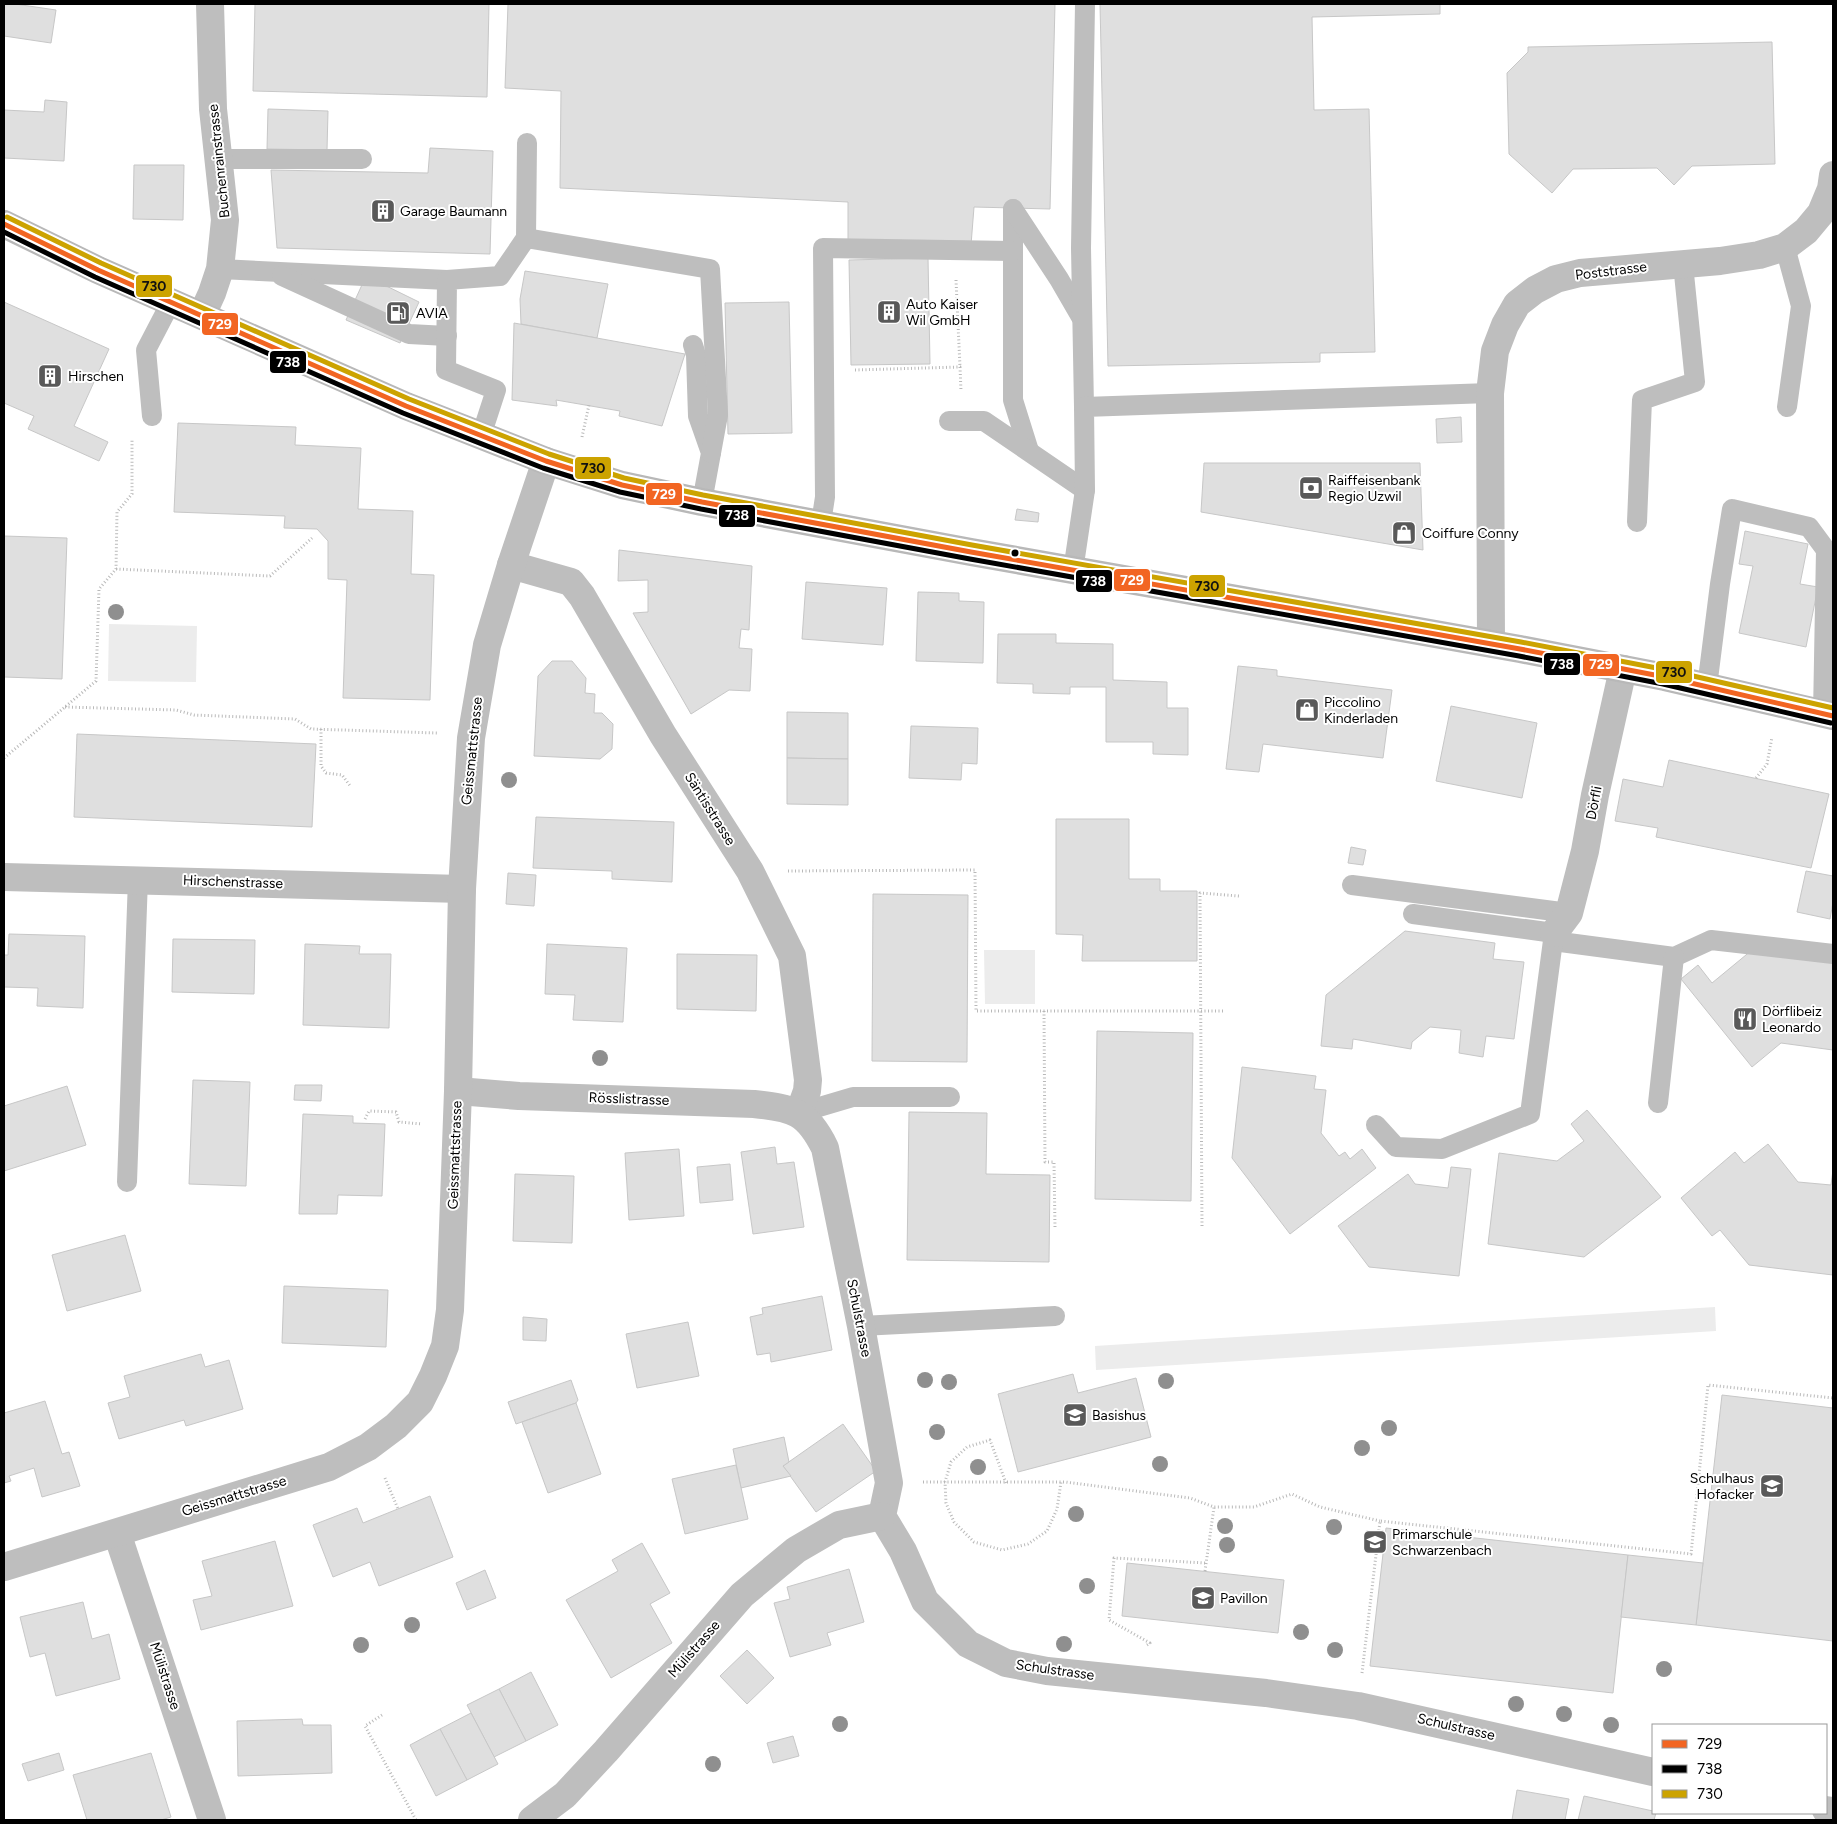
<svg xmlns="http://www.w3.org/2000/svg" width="1837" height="1824" font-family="Figtree,sans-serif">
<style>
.green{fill:#ececec}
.building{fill:#dfdfdf;stroke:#c7c7c7}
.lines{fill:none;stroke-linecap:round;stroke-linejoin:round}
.path{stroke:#b9b9b9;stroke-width:3;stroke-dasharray:1 2.5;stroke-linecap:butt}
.service{stroke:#bebebe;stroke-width:20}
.minor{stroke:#bebebe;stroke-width:28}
.secondary{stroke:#b8b8b8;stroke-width:28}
.bus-1-casing{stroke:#fff;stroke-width:9}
.bus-2-casing{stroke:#fff;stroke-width:9}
.bus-3-casing{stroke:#fff;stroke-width:9}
.bus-1{stroke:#f26522;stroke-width:5}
.bus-2{stroke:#000;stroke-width:5}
.bus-3{stroke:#cca300;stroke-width:5}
.tree{fill:#8f8f8f}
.bus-dot{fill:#000;stroke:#fff;stroke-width:2}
.labels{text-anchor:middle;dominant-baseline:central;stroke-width:4;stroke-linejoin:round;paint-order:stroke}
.street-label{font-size:14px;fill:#000;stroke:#fff}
.poi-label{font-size:14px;fill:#000;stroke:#fff;text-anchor:start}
.line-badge{stroke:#fff;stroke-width:2}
.badge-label{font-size:14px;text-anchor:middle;font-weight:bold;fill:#fff}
.pale-badge-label{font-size:14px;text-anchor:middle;font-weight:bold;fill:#111}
</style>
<rect width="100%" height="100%" fill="#fff"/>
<g class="green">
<polygon points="109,624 197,626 196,682 108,681"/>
<polygon points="984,950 1035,950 1035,1004 985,1004"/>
<polygon points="1715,1307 1716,1331 1096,1370 1095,1346"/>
</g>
<g class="building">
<polygon points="4,4 15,4 56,10 51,43 4,36"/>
<polygon points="255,4 489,4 487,97 253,91"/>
<polygon points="508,4 1055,4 1050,209 974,207 971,245 848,242 848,202 560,188 561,91 505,88"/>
<polygon points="1100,4 1440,4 1440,14 1312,17 1314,110 1369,109 1375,352 1320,353 1320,362 1108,366"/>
<polygon points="1772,42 1775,164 1692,166 1674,185 1657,168 1573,169 1552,193 1509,154 1507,73 1528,52 1528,47"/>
<polygon points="45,100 67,102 64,161 4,158 4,110 44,112"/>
<polygon points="268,109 328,111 327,150 267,149"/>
<polygon points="430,148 493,151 490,254 277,248 271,170 428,173"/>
<polygon points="134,165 184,165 183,220 133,219"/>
<polygon points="928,258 930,364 851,365 849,260"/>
<polygon points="525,271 608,284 597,338 521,324 520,299"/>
<polygon points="366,276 419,302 400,343 346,320"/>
<polygon points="4,302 109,349 74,426 108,442 99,461 28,429 34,416 4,403"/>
<polygon points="789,302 792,433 728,434 725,303"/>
<polygon points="514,323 685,354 662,426 619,416 620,411 556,400 557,406 512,400"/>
<polygon points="1461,417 1462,442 1437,443 1436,419"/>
<polygon points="178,423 296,427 295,445 361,448 358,509 413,511 411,574 434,575 430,700 343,698 347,580 328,579 328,541 317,529 284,528 285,516 174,512"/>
<polygon points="1204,463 1420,463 1423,550 1201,512"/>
<polygon points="1017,509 1039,513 1038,522 1015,520"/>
<polygon points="1745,531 1808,544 1800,584 1818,587 1806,647 1739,633 1753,566 1739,564"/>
<polygon points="4,536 67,538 62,679 4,677"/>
<polygon points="619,550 752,566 749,630 741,629 739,648 752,649 750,691 729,690 691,714 633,613 648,612 648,580 618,581"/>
<polygon points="806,582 887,588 883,645 802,639"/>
<polygon points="918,592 959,593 959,601 984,602 983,663 916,661"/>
<polygon points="998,634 1056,634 1056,643 1113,644 1113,680 1167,682 1167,708 1188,708 1188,755 1153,754 1153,742 1106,742 1106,687 1070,687 1070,694 1033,693 1033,684 997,683"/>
<polygon points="552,661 572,661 586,678 585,693 595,694 594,713 602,713 613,724 612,749 600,759 534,756 538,676"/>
<polygon points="1238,666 1277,670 1277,676 1392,690 1383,758 1263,744 1259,772 1226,769"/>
<polygon points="1451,706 1537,723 1522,798 1436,781"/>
<polygon points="787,712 848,713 848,759 787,758"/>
<polygon points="911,726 978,728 977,764 962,763 961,780 909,778"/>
<polygon points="77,734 316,744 312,827 74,817"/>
<polygon points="787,758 848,759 848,805 787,804"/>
<polygon points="1669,760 1829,794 1811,868 1656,837 1658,828 1615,821 1623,779 1663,787"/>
<polygon points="536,817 674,822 672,882 612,879 612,871 533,868"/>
<polygon points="1056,819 1129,819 1129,879 1160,879 1160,891 1197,891 1197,961 1082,961 1083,935 1056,934"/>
<polygon points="1351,847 1366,850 1363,865 1348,863"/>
<polygon points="1806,871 1833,876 1833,902 1830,919 1797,912"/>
<polygon points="508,873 536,875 534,906 506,904"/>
<polygon points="873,894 968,895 967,1062 872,1061"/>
<polygon points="1405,931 1495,943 1493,959 1524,962 1514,1039 1486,1036 1483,1057 1459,1053 1461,1030 1430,1027 1412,1042 1411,1049 1353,1039 1352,1049 1321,1046 1326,995"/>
<polygon points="9,934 85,936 83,1008 37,1006 38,988 4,987 4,955 8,955"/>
<polygon points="173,939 255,940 254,994 172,992"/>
<polygon points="305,944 360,946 359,954 391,954 389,1028 303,1025"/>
<polygon points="547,944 627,948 623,1022 573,1020 575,995 545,994"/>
<polygon points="1752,950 1833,960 1833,1050 1781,1043 1752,1067 1681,979 1698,965 1712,983"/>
<polygon points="677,954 757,955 756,1011 677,1009"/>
<polygon points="1097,1031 1193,1033 1191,1201 1095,1199"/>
<polygon points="1242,1067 1316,1076 1314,1089 1326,1090 1321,1133 1339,1156 1345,1152 1350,1159 1362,1149 1376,1168 1290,1234 1232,1158"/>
<polygon points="193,1080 250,1082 246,1186 189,1184"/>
<polygon points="295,1085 322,1085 321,1101 294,1100"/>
<polygon points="67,1086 86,1145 4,1171 4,1106"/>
<polygon points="1587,1110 1661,1197 1584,1257 1488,1244 1499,1153 1557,1161 1584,1141 1571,1124"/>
<polygon points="909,1112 987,1113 986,1174 1050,1175 1049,1262 907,1260"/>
<polygon points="303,1114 353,1116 353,1123 385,1124 382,1196 338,1195 337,1214 299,1214"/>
<polygon points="1768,1144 1798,1182 1831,1185 1833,1170 1833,1275 1749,1265 1720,1230 1712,1236 1681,1198 1735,1152 1744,1163"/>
<polygon points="775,1147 777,1164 794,1162 804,1227 753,1234 741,1152"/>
<polygon points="679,1149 684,1216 629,1220 625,1153"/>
<polygon points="730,1164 733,1200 700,1203 697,1167"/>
<polygon points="1451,1167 1471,1169 1459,1276 1369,1267 1338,1226 1408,1174 1415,1184 1448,1188"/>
<polygon points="515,1174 574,1176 572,1243 513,1241"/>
<polygon points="125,1235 141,1291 67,1311 52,1255"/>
<polygon points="284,1286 388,1290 386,1347 282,1343"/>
<polygon points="822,1296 832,1350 771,1362 770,1353 757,1355 750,1317 763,1314 762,1308"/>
<polygon points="523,1317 547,1319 546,1341 523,1340"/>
<polygon points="688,1322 699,1376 637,1388 626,1334"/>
<polygon points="201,1354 205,1367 229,1360 243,1409 186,1426 184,1420 119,1439 108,1403 130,1397 124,1376"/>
<polygon points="1073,1374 1078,1393 1136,1378 1151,1437 1018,1472 998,1394"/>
<polygon points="571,1380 578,1400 576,1403 516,1424 508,1402"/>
<polygon points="1722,1395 1833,1408 1833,1641 1696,1625"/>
<polygon points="45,1401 62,1454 69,1452 80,1486 42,1497 34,1468 9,1476 11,1481 4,1483 4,1413"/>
<polygon points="576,1403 601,1474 548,1493 522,1422"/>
<polygon points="843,1424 876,1471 816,1512 783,1466"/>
<polygon points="784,1437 789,1462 783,1466 791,1476 741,1488 733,1449"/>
<polygon points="736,1465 748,1519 685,1534 672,1479"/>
<polygon points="430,1496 453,1557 379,1586 370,1562 333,1577 313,1525 357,1508 363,1523"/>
<polygon points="1386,1528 1628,1555 1613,1693 1370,1666"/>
<polygon points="275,1541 293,1606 201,1630 193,1600 212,1596 202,1561"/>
<polygon points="642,1543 670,1593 650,1604 672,1643 611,1678 566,1600 618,1571 612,1560"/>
<polygon points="1628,1555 1703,1563 1696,1625 1621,1617"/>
<polygon points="1127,1563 1284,1580 1278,1633 1122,1616"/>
<polygon points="849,1569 864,1622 827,1633 831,1645 790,1657 774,1603 790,1599 787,1587"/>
<polygon points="485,1570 496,1598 467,1610 456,1583"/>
<polygon points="83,1602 92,1639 109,1634 120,1679 56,1696 45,1653 30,1657 20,1617"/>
<polygon points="747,1650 774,1678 747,1704 720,1676"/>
<polygon points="531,1672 558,1725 526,1741 499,1689"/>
<polygon points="499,1689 526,1741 494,1757 467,1705"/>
<polygon points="471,1713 498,1764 467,1780 440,1729"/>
<polygon points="302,1719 303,1725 331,1725 332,1773 238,1776 237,1721"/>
<polygon points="440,1729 467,1780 436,1796 410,1745"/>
<polygon points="793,1736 799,1756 773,1763 767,1743"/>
<polygon points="59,1753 64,1770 28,1781 22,1764"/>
<polygon points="151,1753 171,1817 161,1820 87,1820 73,1775"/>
<polygon points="1517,1790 1569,1799 1565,1820 1512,1820"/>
<polygon points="1584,1796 1653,1811 1653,1813 1656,1813 1654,1820 1578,1820"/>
</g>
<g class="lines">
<g class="path">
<polyline points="956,280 960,367"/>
<polyline points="855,370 960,367 961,391"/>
<polyline points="582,437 589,405"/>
<polyline points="116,569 270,576 312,538"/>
<polyline points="65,707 176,710 194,715 295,719 311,729 437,733"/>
<polyline points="321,729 321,766 326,773 342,775 351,787"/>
<polyline points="4,758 96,681 99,589 116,569 117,512 132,494 132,439"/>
<polyline points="1756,778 1767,764 1772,737"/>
<polyline points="788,871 975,870 976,1011 1225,1011"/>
<polyline points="1044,1011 1045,1162 1054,1162 1055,1228"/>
<polyline points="365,1119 369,1111 396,1112 399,1122 422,1124"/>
<polyline points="1202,1226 1200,893 1239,896"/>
<polyline points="385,1478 398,1509"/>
<polyline points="923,1482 1065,1482 1190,1498 1214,1507 1254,1507 1292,1494 1320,1507 1380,1521"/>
<polyline points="1006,1483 990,1440 967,1447 951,1462 945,1482 946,1503 954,1522 974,1542 1002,1550 1028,1544 1047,1531 1057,1509 1061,1482"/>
<polyline points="1205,1571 1214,1507"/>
<polyline points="1147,1645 1150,1643 1109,1620 1114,1558 1206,1563"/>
<polyline points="1362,1673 1380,1521 1691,1554 1708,1385 1833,1398"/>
<polyline points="382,1715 365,1726 416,1820"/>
</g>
<g class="service">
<polyline points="218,159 362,159"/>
<polyline points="1013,209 1013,400 1029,451"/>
<polyline points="1013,209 1059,279 1081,317"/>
<polyline points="526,238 527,143"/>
<polyline points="1785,247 1801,306 1787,407"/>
<polyline points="220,269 447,280"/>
<polyline points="282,276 409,334 447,336"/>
<polyline points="693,345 696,355 698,416 711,453 702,502"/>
<polyline points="1084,407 1081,248 1085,4"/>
<polyline points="152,416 146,350 171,302"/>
<polyline points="949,421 984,421 1085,490"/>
<polyline points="481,436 496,390 446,370 447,280 500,276 526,238 710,269 718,415 711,453"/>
<polyline points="1637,522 1642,400 1695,382 1683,264"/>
<polyline points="821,523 825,497 823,248 1012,251"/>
<polyline points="1073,571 1085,490 1084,407 1490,393"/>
<polyline points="1707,687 1720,584 1732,509 1809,527 1826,550 1823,714"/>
<polyline points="1352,885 1569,913"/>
<polyline points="1553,941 1674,957 1711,940 1833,954"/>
<polyline points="1658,1103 1674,957"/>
<polyline points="799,1113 853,1097 950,1097"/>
<polyline points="1376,1125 1396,1147 1442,1149 1530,1114 1554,933 1413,914"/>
<polyline points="127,1182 138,879"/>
<polyline points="861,1326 1055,1316"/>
</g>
<g class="minor">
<polyline points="202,315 212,293 220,269 225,220 213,109 210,4"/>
<polyline points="511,565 571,582 582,596 663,735 750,871 792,956 808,1080 807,1091 799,1113"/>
<polyline points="1491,643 1490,393 1495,351 1505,325 1517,304 1535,290 1556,279 1580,273 1720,261 1759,255 1785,247 1806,231 1821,213 1831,189 1833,175"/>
<polyline points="4,877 462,889"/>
<polyline points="1554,933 1569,913 1585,851 1595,795 1623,669"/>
<path d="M458,1091L519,1096L754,1104C793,1108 807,1111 825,1148L861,1326L889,1483L882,1516L903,1551L925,1601L968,1644L1006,1663L1047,1671L1266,1693L1358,1706L1653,1772"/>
<polyline points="117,1533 212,1820"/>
<polyline points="4,1567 329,1467 368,1447 396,1426 420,1402 433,1376 445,1346 450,1310 458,1091 462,889 471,738 487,645 511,565 546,461"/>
<polyline points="1826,1810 1833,1811"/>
<polyline points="532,1820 565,1795 606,1751 742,1595 796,1550 839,1525 882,1516"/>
</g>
<polyline class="secondary" points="4,224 98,270 406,406 546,461 622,485 702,502 971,552 1520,649 1665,677 1833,716"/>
<defs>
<polyline id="bus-1" points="4,224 98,270 406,406 546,461 622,485 702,502 971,552 1520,649 1665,677 1833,716"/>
<polyline id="bus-2" points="4,232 95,277 403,413 543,468 620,492 701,509 970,559 1519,656 1663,684 1831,723"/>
<polyline id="bus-3" points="7,217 101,263 409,399 549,454 624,478 703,495 972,545 1521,642 1667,670 1833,708"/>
</defs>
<use href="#bus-1" class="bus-1-casing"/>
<use href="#bus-2" class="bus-2-casing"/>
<use href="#bus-3" class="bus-3-casing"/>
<use href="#bus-1" class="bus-1"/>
<use href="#bus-2" class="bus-2"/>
<use href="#bus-3" class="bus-3"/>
</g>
<g class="tree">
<circle cx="116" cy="612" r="8"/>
<circle cx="509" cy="780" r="8"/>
<circle cx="600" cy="1058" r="8"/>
<circle cx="925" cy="1380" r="8"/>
<circle cx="1166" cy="1381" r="8"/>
<circle cx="949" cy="1382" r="8"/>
<circle cx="1389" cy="1428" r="8"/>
<circle cx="937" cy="1432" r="8"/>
<circle cx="1362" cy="1448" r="8"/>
<circle cx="1160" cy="1464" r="8"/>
<circle cx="978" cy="1467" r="8"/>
<circle cx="1076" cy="1514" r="8"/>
<circle cx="1225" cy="1526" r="8"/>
<circle cx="1334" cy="1527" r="8"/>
<circle cx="1227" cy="1545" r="8"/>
<circle cx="1087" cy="1586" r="8"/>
<circle cx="412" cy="1625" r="8"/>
<circle cx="1301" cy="1632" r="8"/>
<circle cx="1064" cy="1644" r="8"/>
<circle cx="361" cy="1645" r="8"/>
<circle cx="1335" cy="1650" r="8"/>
<circle cx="1664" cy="1669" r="8"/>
<circle cx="1516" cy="1704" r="8"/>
<circle cx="1564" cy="1714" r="8"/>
<circle cx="840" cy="1724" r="8"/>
<circle cx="1611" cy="1725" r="8"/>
<circle cx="713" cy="1764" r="8"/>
</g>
<defs>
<symbol id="building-square" viewBox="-11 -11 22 22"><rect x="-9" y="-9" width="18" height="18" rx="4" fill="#595959" stroke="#fff"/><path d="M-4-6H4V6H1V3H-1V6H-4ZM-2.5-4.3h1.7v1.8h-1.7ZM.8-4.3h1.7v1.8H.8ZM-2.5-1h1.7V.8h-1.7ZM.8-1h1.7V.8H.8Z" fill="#fff"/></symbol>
<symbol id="fuel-square" viewBox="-11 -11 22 22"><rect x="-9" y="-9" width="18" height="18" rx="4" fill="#595959" stroke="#fff"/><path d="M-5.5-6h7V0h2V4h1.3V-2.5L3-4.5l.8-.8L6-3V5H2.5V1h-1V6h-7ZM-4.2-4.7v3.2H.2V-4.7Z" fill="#fff"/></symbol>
<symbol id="bank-square" viewBox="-11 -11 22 22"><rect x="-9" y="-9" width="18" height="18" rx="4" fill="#595959" stroke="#fff"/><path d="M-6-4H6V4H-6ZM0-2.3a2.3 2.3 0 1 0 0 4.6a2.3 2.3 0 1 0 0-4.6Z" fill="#fff"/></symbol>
<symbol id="shop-square" viewBox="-11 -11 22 22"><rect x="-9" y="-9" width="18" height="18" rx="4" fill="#595959" stroke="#fff"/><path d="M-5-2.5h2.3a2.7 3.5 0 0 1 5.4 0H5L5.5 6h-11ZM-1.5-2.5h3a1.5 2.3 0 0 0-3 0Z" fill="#fff"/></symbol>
<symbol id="restaurant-square" viewBox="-11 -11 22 22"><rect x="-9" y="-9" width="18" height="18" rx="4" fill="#595959" stroke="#fff"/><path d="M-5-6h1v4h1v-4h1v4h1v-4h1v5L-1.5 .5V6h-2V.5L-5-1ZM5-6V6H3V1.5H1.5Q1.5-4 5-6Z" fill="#fff"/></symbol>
<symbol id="school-square" viewBox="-11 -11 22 22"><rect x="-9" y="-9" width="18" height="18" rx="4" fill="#595959" stroke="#fff"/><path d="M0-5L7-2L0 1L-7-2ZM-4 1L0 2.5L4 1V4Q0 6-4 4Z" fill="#fff"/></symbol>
</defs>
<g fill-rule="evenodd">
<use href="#building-square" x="369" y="197" width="28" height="28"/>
<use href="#building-square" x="875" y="298" width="28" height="28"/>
<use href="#fuel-square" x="384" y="299" width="28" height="28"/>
<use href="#building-square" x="36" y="362" width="28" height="28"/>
<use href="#bank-square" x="1297" y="474" width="28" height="28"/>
<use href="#shop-square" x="1390" y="519" width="28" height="28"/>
<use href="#shop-square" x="1293" y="696" width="28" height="28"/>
<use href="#restaurant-square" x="1731" y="1005" width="28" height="28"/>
<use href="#school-square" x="1061" y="1401" width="28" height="28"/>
<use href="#school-square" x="1758" y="1472" width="28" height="28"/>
<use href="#school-square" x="1361" y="1528" width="28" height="28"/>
<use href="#school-square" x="1189" y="1584" width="28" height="28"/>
</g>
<circle class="bus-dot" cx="1015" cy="553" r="4.5"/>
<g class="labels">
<g class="street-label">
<text transform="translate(219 161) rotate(-96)">Buchenrainstrasse</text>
<text transform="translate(1611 271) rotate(-7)">Poststrasse</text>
<text transform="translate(472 751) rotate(-84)">Geissmattstrasse</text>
<text transform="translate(1594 803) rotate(-79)">Dörfli</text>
<text transform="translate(710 809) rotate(58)">Säntisstrasse</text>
<text transform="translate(233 882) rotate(2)">Hirschenstrasse</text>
<text transform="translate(629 1099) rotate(2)">Rösslistrasse</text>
<text transform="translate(455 1155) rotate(-88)">Geissmattstrasse</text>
<text transform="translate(859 1318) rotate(79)">Schulstrasse</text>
<text transform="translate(234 1496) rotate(-17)">Geissmattstrasse</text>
<text transform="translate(694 1649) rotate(-49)">Mülistrasse</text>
<text transform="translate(1055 1670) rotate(8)">Schulstrasse</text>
<text transform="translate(165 1676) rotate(72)">Mülistrasse</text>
<text transform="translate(1456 1727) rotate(13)">Schulstrasse</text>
</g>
<g class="poi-label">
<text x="400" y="211">Garage Baumann</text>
<text x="906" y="304">Auto Kaiser<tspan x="906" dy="16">Wil GmbH</tspan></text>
<text x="416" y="313">AVIA</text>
<text x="68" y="376">Hirschen</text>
<text x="1328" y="480">Raiffeisenbank<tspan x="1328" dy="16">Regio Uzwil</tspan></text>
<text x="1422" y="533">Coiffure Conny</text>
<text x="1324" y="702">Piccolino<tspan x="1324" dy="16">Kinderladen</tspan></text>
<text x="1762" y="1011">Dörflibeiz<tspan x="1762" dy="16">Leonardo</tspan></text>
<text x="1092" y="1415">Basishus</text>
<text x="1754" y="1478" text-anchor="end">Schulhaus<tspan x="1754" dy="16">Hofacker</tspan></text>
<text x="1392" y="1534">Primarschule<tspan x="1392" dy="16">Schwarzenbach</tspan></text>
<text x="1220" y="1598">Pavillon</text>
</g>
</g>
<g class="line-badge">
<rect x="135" y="274" width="38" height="24" rx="5" fill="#cca300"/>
<rect x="201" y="312" width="38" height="24" rx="5" fill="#f26522"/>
<rect x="269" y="350" width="38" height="24" rx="5" fill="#000"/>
<rect x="574" y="456" width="38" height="24" rx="5" fill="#cca300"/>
<rect x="645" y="482" width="38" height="24" rx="5" fill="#f26522"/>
<rect x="718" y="504" width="38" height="24" rx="5" fill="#000"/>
<rect x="1113" y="568" width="38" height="24" rx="5" fill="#f26522"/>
<rect x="1075" y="569" width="38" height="24" rx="5" fill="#000"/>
<rect x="1188" y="574" width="38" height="24" rx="5" fill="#cca300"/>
<rect x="1543" y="652" width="38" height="24" rx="5" fill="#000"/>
<rect x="1582" y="653" width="38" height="24" rx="5" fill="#f26522"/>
<rect x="1655" y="660" width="38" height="24" rx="5" fill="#cca300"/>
</g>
<g class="badge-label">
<text x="220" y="329">729</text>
<text x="288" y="367">738</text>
<text x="664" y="499">729</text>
<text x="737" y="520">738</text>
<text x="1132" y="585">729</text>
<text x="1094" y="586">738</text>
<text x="1562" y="669">738</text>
<text x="1601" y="669">729</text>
</g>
<g class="pale-badge-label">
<text x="154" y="291">730</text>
<text x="593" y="473">730</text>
<text x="1207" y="591">730</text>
<text x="1674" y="677">730</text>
</g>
<rect width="1837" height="1824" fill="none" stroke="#000000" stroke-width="10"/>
<rect x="1652" y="1724" width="175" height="90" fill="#ffffff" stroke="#999999"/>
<rect x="1662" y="1740" width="25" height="8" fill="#f26522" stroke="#999999"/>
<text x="1697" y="1749" font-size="15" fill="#000000">729</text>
<rect x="1662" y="1765" width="25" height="8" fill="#000000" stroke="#999999"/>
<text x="1697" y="1774" font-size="15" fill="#000000">738</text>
<rect x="1662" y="1790" width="25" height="8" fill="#cca300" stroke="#999999"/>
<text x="1697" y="1799" font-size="15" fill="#000000">730</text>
</svg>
